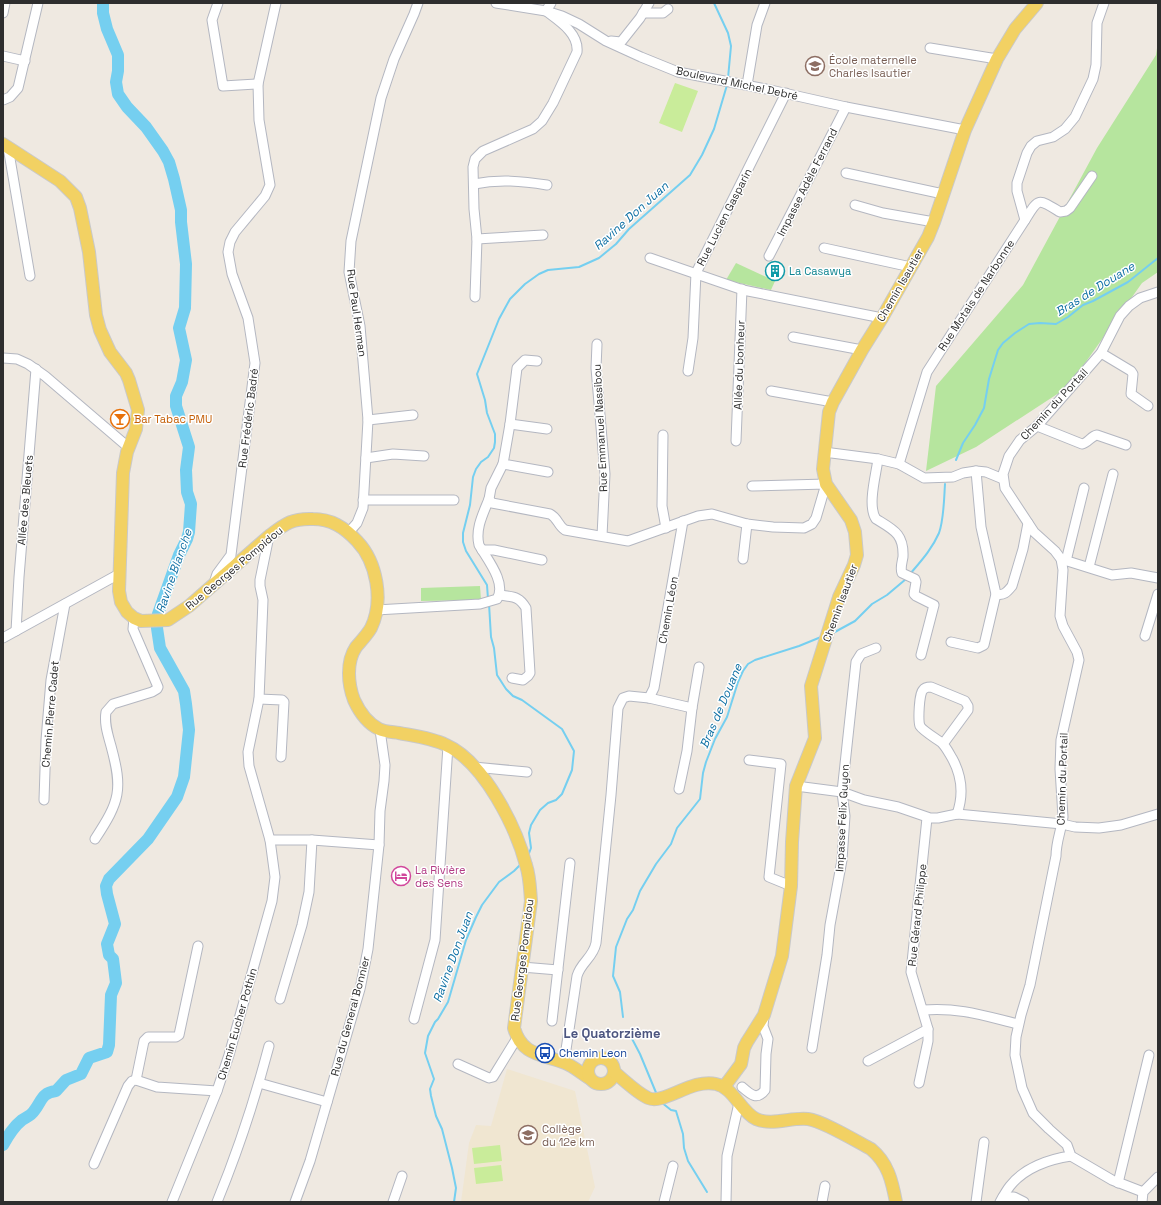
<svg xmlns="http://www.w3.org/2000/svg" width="1161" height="1205" font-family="'Space Grotesk',sans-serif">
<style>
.education{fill:#f0e6d1}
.green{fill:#b6e59e}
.pitch{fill:#c9ec9a}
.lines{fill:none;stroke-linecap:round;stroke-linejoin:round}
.stream{stroke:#75cff0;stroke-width:2}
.river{stroke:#75cff0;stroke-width:12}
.minor-casing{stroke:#b4b7c1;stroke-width:11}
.major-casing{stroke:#c9c9c9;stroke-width:14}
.minor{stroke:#fff;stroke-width:9}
.major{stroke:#f2d163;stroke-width:12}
.labels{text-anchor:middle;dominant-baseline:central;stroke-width:3;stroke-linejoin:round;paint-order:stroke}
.education-label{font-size:11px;fill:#785e54;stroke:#fff;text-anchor:start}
.street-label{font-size:11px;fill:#2e2e2e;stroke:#fff}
.culture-label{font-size:11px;fill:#0d838f;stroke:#fff;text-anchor:start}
.food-label{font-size:11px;fill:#c56008;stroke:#fff;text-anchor:start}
.hotel-label{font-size:11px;fill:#b23c85;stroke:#fff;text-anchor:start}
.transit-label{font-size:11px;fill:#164399;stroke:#fff;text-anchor:start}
.water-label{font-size:12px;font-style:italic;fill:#0d6fa3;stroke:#fff}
.quarter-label{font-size:13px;font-weight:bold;fill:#4d5680;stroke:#fff}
</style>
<rect width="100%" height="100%" fill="#efe9e1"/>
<polygon class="education" points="507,1069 575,1091 595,1187 588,1202 461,1202 469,1143 476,1125 491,1126"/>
<g class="green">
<polygon points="1158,41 1158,272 1142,283 1068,387 976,447 926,471 936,386 1023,285 1097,148 1156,55"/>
<polygon points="736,263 775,281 771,290 726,280"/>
<polygon points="480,586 481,600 421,601 421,588"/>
</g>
<g class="pitch">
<polygon points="675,83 698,91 682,132 659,123"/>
<polygon points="500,1145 502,1161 474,1164 472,1148"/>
<polygon points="501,1165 503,1181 476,1184 474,1168"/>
</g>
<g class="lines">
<g class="stream">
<polyline points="714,3 728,33 731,46 728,78"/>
<polyline points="956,460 963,443 975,425 984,408 989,379 998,350 1003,343 1015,333 1029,324 1040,323 1056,324 1068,317 1083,305 1093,301 1128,282 1158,258"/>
<path d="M910,574C921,561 932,549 939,533C944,519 944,499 945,484"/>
<polyline points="488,599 487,585 466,551 463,542 463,533 470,505 473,477 476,469 481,462 488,457 494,448 495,442 495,434 487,413 485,400 477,374 499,319 510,299 525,284 539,274 548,270 579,267 599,258 616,244 629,229 690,175 702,155 714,129 727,85"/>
<polyline points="489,604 491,637 494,648 497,675 506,689 513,696 522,700 562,729 574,751 572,770 562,794 556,800 548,803 540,810 531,825 529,833 531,848 528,856"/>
<polyline points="833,633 855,621 872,604 887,595 906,579"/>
<polyline points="623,1017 620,992 613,976 616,947 627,919 633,910 640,891 656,864 671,844 677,828 700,799 703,773 706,762 715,739 727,717 738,682 743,671 748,664 755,660 799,646 821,637"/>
<polyline points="629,1033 640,1054 657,1095"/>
<polyline points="661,1102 671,1110 676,1111 683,1134 684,1148 688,1161 707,1192"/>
<polyline points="454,1202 456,1188 452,1168 442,1129 436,1116 431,1096 430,1089 434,1079 425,1053 428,1036 435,1022 438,1019 448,1002 466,940 476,917 482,905 499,882 514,871 521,864"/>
</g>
<path class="river" d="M3,1145C8,1136 13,1127 22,1120C26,1117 31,1116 34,1111C42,1101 41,1093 56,1091L66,1080L81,1074L89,1058L107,1052L109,1045L111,995L116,983L113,959L109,955L107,944L115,924L107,894L106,886L109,879L148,839L177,797L184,777L189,730L186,704L184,691L160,648L157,628L158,614L179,555L187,539L189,532L191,504L187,492L186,470L189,447L176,406V396L182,382L186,360L179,328L185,308L186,264L181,222V210L174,179L169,162L163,151L146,127L127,107L118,94L116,82L118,71V55L107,29L103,13V3"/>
<defs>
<g id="minor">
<polyline points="218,3 212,20 223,86 258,84"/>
<polyline points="496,3 546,11 562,16 579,24 606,41 641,57 678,72 766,89 846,107 965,130"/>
<polyline points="3,13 5,3"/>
<polyline points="643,13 663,13 668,9"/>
<polyline points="611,41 621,42 640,18 649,3"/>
<polyline points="930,48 997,59"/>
<polyline points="3,56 25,61"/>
<polyline points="747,85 757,25 765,3"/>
<polyline points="3,100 10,97 18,88 38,3"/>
<polyline points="8,147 30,276"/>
<polyline points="846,173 943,194"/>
<path d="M474,184C499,179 522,181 547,185"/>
<polyline points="855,205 883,213 934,222"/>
<polyline points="1025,220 1017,191 1017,183 1027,153 1031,146 1037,141 1053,137 1065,129 1075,117 1093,79 1096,65 1097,23 1104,3"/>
<path d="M543,235L477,239L474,209L473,167L475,159L483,151L533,129L542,121L553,103L577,52C579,33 559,21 546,11L551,3"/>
<polyline points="824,248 911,267"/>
<polyline points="769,256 846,107"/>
<polyline points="650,258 743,290 882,318"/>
<polyline points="475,297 477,239"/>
<polyline points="793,337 862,350"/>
<polyline points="597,344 596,368 605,474 602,536"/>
<polyline points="1101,353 1131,371 1133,374 1131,394 1148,406"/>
<polyline points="3,358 17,359 28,364 45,376 128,447"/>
<polyline points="537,361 525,360 517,368 510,424 503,464 548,472"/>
<polyline points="688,371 693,338 696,273 786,93"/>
<polyline points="771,391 833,402"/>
<polyline points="368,420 413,415"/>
<polyline points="510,424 547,429"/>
<path d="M1037,426L1082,444C1088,443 1091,436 1097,435L1126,445"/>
<polyline points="663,435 662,506 666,528"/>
<polyline points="736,441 742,289"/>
<polyline points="824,452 878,459 899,464 924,478 953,477 963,473 976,471 986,472 1003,479"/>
<polyline points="366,458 393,454 424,456"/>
<path d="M878,459C876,475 867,506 876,519C894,530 904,534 903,557C902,563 900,568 902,573L915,579L916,582L914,594L916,596L934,605L921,655"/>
<path d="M503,464L491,488L489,499L492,503L550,514C558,518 558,526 565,530L628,541L698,516L712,514L747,524L773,527L804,528L812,524L816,518L826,484L752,486"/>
<path d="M899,464L927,372L1025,220C1039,198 1037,198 1060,212L1066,211L1070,208L1092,176"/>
<polyline points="363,500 454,500"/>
<polyline points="349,532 357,523 363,508 368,420 360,326 349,272 351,241 381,98 394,59 414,14 418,3"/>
<polyline points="482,550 494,550 542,560"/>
<polyline points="743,559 747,524"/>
<polyline points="1061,559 1112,575 1131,573 1158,578"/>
<polyline points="1066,561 1084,488"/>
<polyline points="1089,567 1113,474"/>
<polyline points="214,583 217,574 231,555 255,363 248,318 232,274 228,252 230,242 235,232 265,196 270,185 259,120 258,84 276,3"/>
<path d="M996,594C1004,596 1007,592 1012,586L1023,549L1028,523"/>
<path d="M500,595C513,597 519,596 526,608L530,673L528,676L523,680L512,678"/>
<path d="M376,610L480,604L497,599C507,583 487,559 479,545C475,529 483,514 489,499"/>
<polyline points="16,631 19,577 36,369"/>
<polyline points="1145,636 1158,594"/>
<polyline points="3,638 119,574"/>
<polyline points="951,642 978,648 984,645 996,594 981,527 976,471"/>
<polyline points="649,698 654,688 683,521"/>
<polyline points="259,699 282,700 284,702 281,757"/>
<path d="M943,744L968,710V706L965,701L931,687C928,687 925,687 923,690C919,693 918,721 920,726C923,731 937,739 942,743C946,747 949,753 952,758C962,776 964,794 957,814"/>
<polyline points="749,760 781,764 769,877 791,886"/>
<polyline points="474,767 527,772"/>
<polyline points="796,786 842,792 864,800 898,807 930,818 938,818 957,814 1062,824 1075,827 1099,828 1121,825 1158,814"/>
<polyline points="679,789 687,751 692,708 699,667"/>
<polyline points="44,800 46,740 51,680 65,604"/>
<path d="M95,839C120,801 123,790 111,746C108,735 104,724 106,712L113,704L152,692L157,689L158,687L133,629L134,618"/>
<polyline points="270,840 312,840 379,845"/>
<polyline points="522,967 558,970"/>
<polyline points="280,999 302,925 309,892 312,840"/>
<path d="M923,1010C959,1007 985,1016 1018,1024"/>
<polyline points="414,1019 435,940 448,746"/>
<polyline points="552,1021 570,863"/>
<polyline points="812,1048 827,955 830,925 842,860 845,816 842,792 856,662 861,654 876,648"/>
<polyline points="868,1061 928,1029"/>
<path d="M564,1063L577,976C581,962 593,958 596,943L611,795L618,708L623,698L629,696L649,698L692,708"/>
<polyline points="458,1064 489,1078 493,1077 517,1038"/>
<polyline points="136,1080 144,1041 148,1037 176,1037 179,1035 198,946"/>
<polyline points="259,1083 327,1102"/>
<polyline points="919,1083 928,1041 928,1029 911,972 927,818"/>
<path d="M742,1087C750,1094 757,1101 765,1090L766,1054L768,1039L763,1026L764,1016"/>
<polyline points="94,1164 128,1086 132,1081 136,1080 157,1087 217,1091"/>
<polyline points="1118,1183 1149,1055"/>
<path d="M1143,1192L1112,1180L1071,1156L1067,1145L1049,1129L1033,1113L1022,1088L1015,1055L1016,1037L1021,1015L1030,985L1056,856C1056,842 1061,831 1063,817L1060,769L1061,740L1079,660L1077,652L1063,626L1060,616L1063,570L1061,559L1055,551L1034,532L1005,488L1003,474L1009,456L1020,440L1037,426L1101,353L1120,316L1129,306L1140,298L1158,292"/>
<polyline points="1003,1197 1014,1197 1024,1202"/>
<polyline points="172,1202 217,1091 229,1055 272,901 275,877 270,840 249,766 248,752 259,699 263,600 260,586 260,580 269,536"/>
<path d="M217,1202C238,1151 255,1099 269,1046"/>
<polyline points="295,1202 310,1161 360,989 368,949 379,845 380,811 384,781 385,765 380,730"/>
<polyline points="393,1202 402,1176"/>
<polyline points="664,1202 673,1166"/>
<polyline points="726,1202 727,1156 739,1103"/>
<polyline points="822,1202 825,1186"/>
<polyline points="976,1202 984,1142"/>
<path d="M1000,1202C1003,1197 1006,1191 1010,1186C1024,1168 1049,1159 1071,1156"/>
<polyline points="1142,1202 1143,1192 1158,1177"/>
</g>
<g id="major">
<path d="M3,144L60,181L76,197L80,208L89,252L96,315L100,330L110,352L126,373L129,380L138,410L136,429L127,452L123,473L119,591L121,602L127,612L134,618L141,621L168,620L189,606L269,536C285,524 292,518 313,519C331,519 344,527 357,541C377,562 384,601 371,628C367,635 361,641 356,647C346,662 348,684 354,700C359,711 367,723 379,729C385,732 393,732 399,733C415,736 432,738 446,745C484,762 516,827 526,865C530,877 530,889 531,901L514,1028C522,1056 542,1054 565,1063C573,1066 581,1073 589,1078"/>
<circle cx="601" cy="1071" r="13"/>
<path d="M614,1072C624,1080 637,1093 648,1098C664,1105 692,1078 716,1084C734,1088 740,1111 756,1119C772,1126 791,1117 808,1119C823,1121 856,1141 871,1149C888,1163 892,1181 896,1202"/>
<polyline points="724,1087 741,1064 744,1048 747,1042 764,1015 782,956 791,886 792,842 796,786 815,738 811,686 839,597 854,565 857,555 855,532 851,520 826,484 823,469 829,412 833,402 862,350 882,318 928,237 934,222 965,130 997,59 1015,29 1037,3"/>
</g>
</defs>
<use href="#minor" class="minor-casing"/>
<use href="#major" class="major-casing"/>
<use href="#minor" class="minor"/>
<use href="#major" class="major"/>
</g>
<defs>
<symbol id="school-ring" viewBox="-11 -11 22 22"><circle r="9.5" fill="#fff" stroke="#8d6e63" stroke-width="1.5"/><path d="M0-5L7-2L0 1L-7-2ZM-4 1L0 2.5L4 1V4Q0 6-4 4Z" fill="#8d6e63"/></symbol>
<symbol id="building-ring" viewBox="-11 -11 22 22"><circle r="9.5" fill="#fff" stroke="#0f9aa8" stroke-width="1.5"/><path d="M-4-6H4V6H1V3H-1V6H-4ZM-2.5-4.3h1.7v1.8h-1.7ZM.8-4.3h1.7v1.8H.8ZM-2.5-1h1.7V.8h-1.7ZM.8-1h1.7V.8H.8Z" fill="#0f9aa8"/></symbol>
<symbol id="bar-ring" viewBox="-11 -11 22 22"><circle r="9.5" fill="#fff" stroke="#e8710a" stroke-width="1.5"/><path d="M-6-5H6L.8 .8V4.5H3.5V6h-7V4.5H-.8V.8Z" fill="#e8710a"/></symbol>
<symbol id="hotel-ring" viewBox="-11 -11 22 22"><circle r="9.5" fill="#fff" stroke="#d1479c" stroke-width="1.5"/><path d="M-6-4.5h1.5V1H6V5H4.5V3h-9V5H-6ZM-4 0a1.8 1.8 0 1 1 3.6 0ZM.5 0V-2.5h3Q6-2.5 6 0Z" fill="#d1479c"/></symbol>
<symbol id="bus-ring" viewBox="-11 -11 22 22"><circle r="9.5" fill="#fff" stroke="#1a4fb4" stroke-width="1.5"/><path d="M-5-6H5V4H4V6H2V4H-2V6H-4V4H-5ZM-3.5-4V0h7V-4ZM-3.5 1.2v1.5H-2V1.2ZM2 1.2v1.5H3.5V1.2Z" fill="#1a4fb4"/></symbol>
</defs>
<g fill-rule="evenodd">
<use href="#school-ring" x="804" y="55" width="22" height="22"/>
<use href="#building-ring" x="764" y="260" width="22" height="22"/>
<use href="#bar-ring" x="109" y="408" width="22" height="22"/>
<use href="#hotel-ring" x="390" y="865" width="22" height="22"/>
<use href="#bus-ring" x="534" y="1042" width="22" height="22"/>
<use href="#school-ring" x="517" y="1124" width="22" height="22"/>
</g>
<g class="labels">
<g class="education-label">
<text x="829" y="60">École maternelle<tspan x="829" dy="13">Charles Isautier</tspan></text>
<text x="542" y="1129">Collège<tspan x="542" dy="13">du 12e km</tspan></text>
</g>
<g class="street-label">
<text transform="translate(737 83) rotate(12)">Boulevard Michel Debré</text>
<text transform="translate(807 182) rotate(-63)">Impasse Adèle Ferrand</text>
<text transform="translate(724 217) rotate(-63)">Rue Lucien Gasparin</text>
<text transform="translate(900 285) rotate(-60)">Chemin Isautier</text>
<text transform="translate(976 295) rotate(-57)">Rue Motais de Narbonne</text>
<text transform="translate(357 313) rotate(82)">Rue Paul Herman</text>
<text transform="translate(739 365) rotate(-88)">Allée du bonheur</text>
<text transform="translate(1054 404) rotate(-47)">Chemin du Portail</text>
<text transform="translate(248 418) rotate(-83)">Rue Frédéric Badré</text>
<text transform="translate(600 428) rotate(-93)">Rue Emmanuel Nassibou</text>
<text transform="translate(25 500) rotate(-85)">Allée des Bleuets</text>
<text transform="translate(234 568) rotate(-40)">Rue Georges Pompidou</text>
<text transform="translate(840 603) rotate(-70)">Chemin Isautier</text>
<text transform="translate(668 610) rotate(-80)">Chemin Léon</text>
<text transform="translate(50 714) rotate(-85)">Chemin Pierre Cadet</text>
<text transform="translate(1062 779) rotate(-88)">Chemin du Portail</text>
<text transform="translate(842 818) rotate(-87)">Impasse Félix Guyon</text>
<text transform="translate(917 915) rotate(-84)">Rue Gérard Philippe</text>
<text transform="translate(522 960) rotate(-83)">Rue Georges Pompidou</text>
<text transform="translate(350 1016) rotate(-75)">Rue du General Bonnier</text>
<text transform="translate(237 1024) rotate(-74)">Chemin Eucher Pothin</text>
</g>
<g class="culture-label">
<text x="789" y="271">La Casawya</text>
</g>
<g class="food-label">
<text x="134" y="419">Bar Tabac PMU</text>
</g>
<g class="hotel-label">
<text x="415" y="870">La Rivière<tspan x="415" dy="13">des Sens</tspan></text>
</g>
<g class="transit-label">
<text x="559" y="1053">Chemin Leon</text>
</g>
<g class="water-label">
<text transform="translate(631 216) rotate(-42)">Ravine Don Juan</text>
<text transform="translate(1095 289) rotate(-32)">Bras de Douane</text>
<text transform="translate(174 571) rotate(-71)">Ravine Blanche</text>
<text transform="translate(721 706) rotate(-67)">Bras de Douane</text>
<text transform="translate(453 957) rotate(-70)">Ravine Don Juan</text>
</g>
<g class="quarter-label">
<text x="612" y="1033">Le Quatorzième</text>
</g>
</g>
<rect width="1161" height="1205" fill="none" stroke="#2e2e2e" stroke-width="8"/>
</svg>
